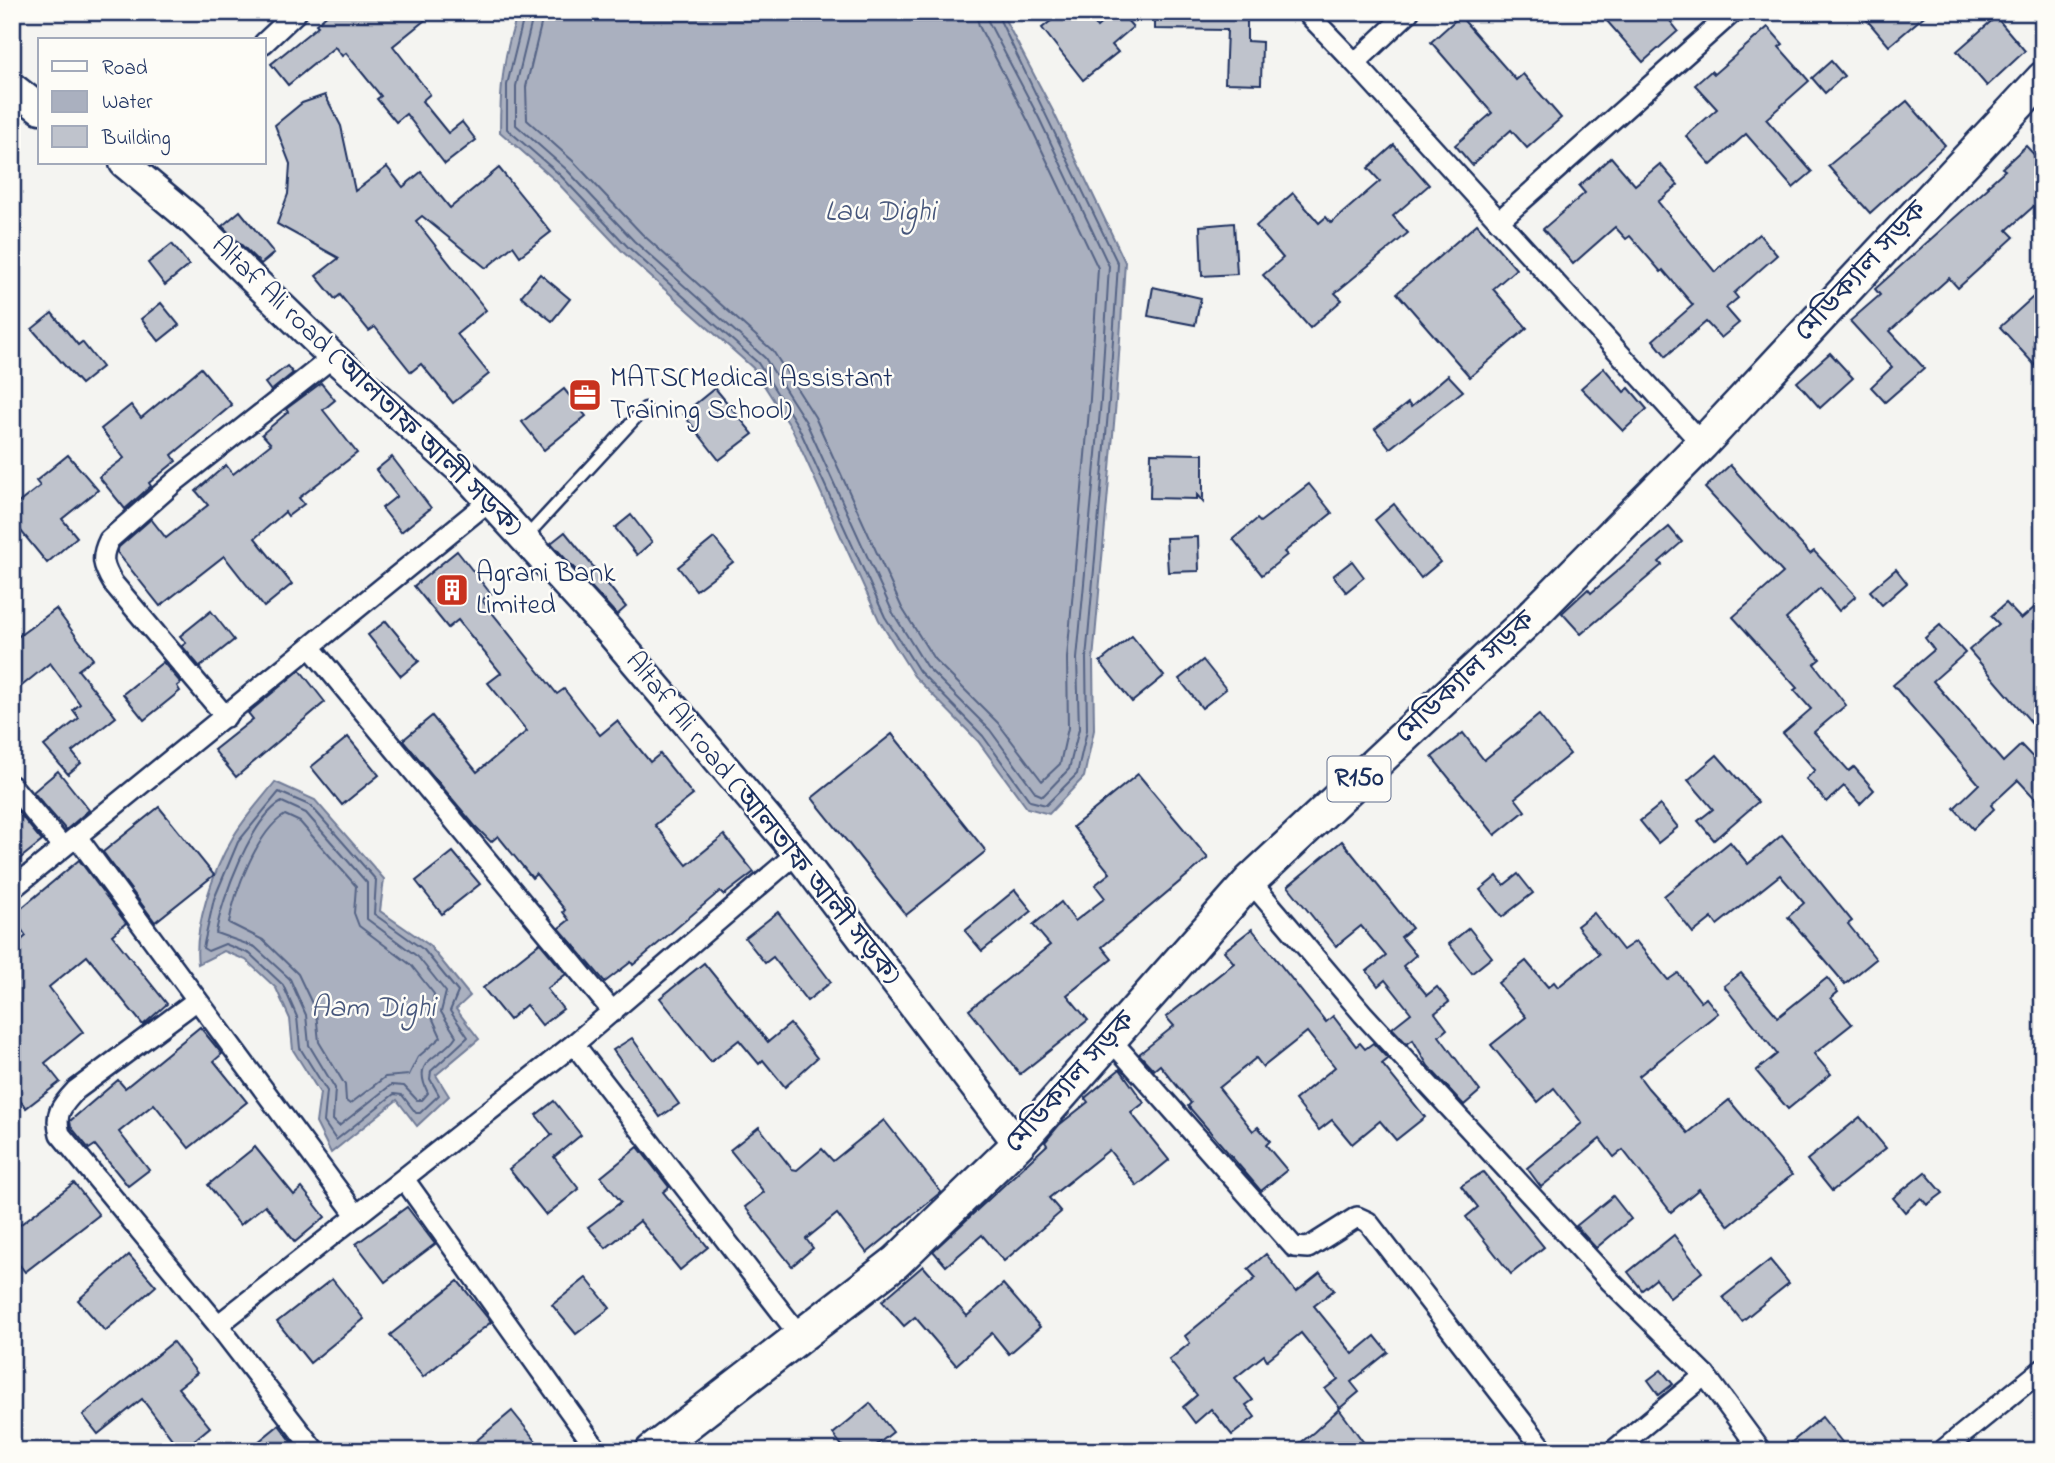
<svg xmlns="http://www.w3.org/2000/svg" width="2055" height="1463" font-family="'Indie Flower','Noto Sans Bengali',sans-serif">
<style>
.water{fill:#aab0bf;stroke:#717c98;stroke-width:2}
.lines{fill:none;stroke-linecap:round;stroke-linejoin:round}
.shore{stroke:#546385;stroke-width:2}
.building{fill:#bfc3cc;stroke:#1b2f5e;stroke-width:2}
.lane-casing{stroke:#1b2f5e;stroke-width:15}
.street-casing{stroke:#1b2f5e;stroke-width:24}
.secondary-casing{stroke:#1b2f5e;stroke-width:33}
.primary-casing{stroke:#1b2f5e;stroke-width:37}
.lane{stroke:#fdfcf7;stroke-width:10}
.street{stroke:#fdfcf7;stroke-width:19}
.secondary{stroke:#fdfcf7;stroke-width:28}
.primary{stroke:#fdfcf7;stroke-width:32}
.labels{text-anchor:middle;dominant-baseline:central;stroke-width:5;stroke-linejoin:round;paint-order:stroke}
.shield{fill:#fdfcf7;stroke:#5f6c8c;stroke-width:2}
.shield-label{font-size:26px;font-weight:bold;fill:#1b2f5e}
.street-label{font-size:28px;fill:#1b2f5e;stroke:#fdfcf7}
.poi-label{font-size:28px;fill:#1b2f5e;stroke:#fdfcf7;text-anchor:start}
.water-label{font-size:30px;font-style:italic;fill:#46567b;stroke:#fdfcf7}
</style>
<rect width="100%" height="100%" fill="#f4f4f1"/>
<filter id="ink" filterUnits="userSpaceOnUse"><feTurbulence type="fractalNoise" baseFrequency=".0143" numOctaves="2"/><feDisplacementMap in="SourceGraphic" scale="14" xChannelSelector="R" yChannelSelector="G"/><feConvolveMatrix kernelMatrix="1 2 1 2 8 2 1 2 1" color-interpolation-filters="sRGB"/></filter>
<g filter="url(#ink)">
<g class="water">
<path d="M519,12H1001L1053,111L1125,262L1116,401L1093,660L1094,730L1084,777L1049,814L1027,808L978,741L914,676L879,620L792,429L753,368L623,252L555,180L500,132C500,90 503,51 519,12Z"/>
<path d="M275,782L315,800L384,879L380,911L429,945L470,996L456,1009L479,1039L436,1075L449,1096L417,1126L397,1100L331,1153L316,1123L320,1093L293,1050L290,1019L276,988L246,960L224,951L198,964C193,929 214,869 232,839C243,819 261,800 275,782Z"/>
</g>
<g class="lines">
<g class="shore">
<polyline points="525,12 507,85 507,129 560,175 628,247 758,363 798,426 885,617 919,671 983,736 1030,801 1046,805 1077,774 1087,730 1086,659 1109,401 1118,264 996,12"/>
<polyline points="534,12 516,86 516,125 566,169 634,241 765,358 806,422 893,613 926,666 990,730 1036,793 1043,796 1069,769 1079,729 1077,659 1101,400 1109,266 1039,118 988,21 987,12"/>
<polyline points="544,12 526,87 527,120 573,161 642,234 773,351 815,417 902,608 934,659 998,723 1042,781 1060,764 1068,728 1067,658 1090,399 1098,268 1029,123 979,26 976,12"/>
<polygon points="279,792 311,806 376,880 374,914 424,950 458,992 450,1011 468,1037 431,1071 430,1079 439,1095 420,1113 416,1113 402,1095 394,1094 336,1140 324,1122 327,1091 300,1048 297,1017 283,985 250,954 225,944 208,951 203,948 214,899 238,842"/>
<path d="M282,802L306,813L367,883V919L418,957L446,992L441,1012L456,1036C441,1060 410,1057 428,1093L422,1100H417L404,1086L391,1085L339,1126L333,1120L335,1088L309,1045L306,1015L290,979L255,947L216,933C221,900 252,817 282,802Z"/>
<path d="M285,815L300,822L356,886L354,913L359,926L411,965L434,994L431,1015L441,1037L418,1057L409,1075L385,1077L350,1104L346,1101L345,1085L319,1042L316,1012L298,974L263,940L229,923C234,893 258,830 285,815Z"/>
</g>
</g>
<g class="building">
<polygon points="330,12 435,12 393,46 430,94 422,101 448,133 462,122 476,140 445,164 406,114 396,122 377,99 381,96 346,53 342,56 335,47 288,85 271,64 318,26 316,24"/>
<polygon points="1062,12 1086,12 1097,27 1114,12 1120,12 1133,27 1112,45 1118,52 1083,80 1042,28"/>
<polygon points="1155,12 1247,12 1247,41 1262,42 1261,84 1225,83 1227,30 1155,29"/>
<polygon points="1599,12 1663,12 1678,31 1643,62"/>
<polygon points="1860,12 1929,12 1889,46"/>
<polygon points="1460,16 1516,80 1523,74 1561,118 1527,148 1511,130 1472,165 1455,145 1492,113 1431,42"/>
<polygon points="1996,17 2025,51 1987,86 1957,51"/>
<polygon points="1768,27 1783,44 1779,47 1809,81 1766,119 1812,172 1793,188 1746,134 1711,165 1686,136 1717,109 1695,85 1711,71 1714,74"/>
<polygon points="1831,61 1844,76 1825,93 1812,78"/>
<polygon points="325,95 341,126 355,191 387,167 403,187 421,172 450,208 499,168 551,232 520,256 513,246 486,268 422,216 416,221 486,310 457,334 489,374 453,403 421,364 411,372 375,327 369,331 340,295 335,299 316,276 339,258 277,224 288,194 290,164 275,125 302,103"/>
<polygon points="1907,101 1945,145 1870,213 1828,166"/>
<polygon points="1394,145 1429,185 1393,216 1408,233 1335,293 1342,300 1310,328 1263,275 1283,258 1256,226 1293,193 1319,223 1326,217 1331,223 1380,181 1368,168"/>
<polygon points="2026,146 2043,164 2043,198 2007,230 2014,237 1958,288 1949,278 1890,331 1924,368 1885,402 1871,387 1892,367 1850,321 1880,295 1875,289 1989,187 1987,186 2005,170 2002,168"/>
<polygon points="1611,157 1635,185 1660,164 1678,185 1658,202 1715,272 1759,234 1777,255 1734,293 1738,298 1726,308 1739,323 1721,338 1706,322 1666,356 1653,340 1693,305 1663,270 1661,272 1630,236 1626,239 1615,227 1573,264 1543,229 1585,193 1579,186"/>
<polygon points="240,211 274,253 261,264 222,226"/>
<polygon points="1234,223 1237,274 1202,276 1200,226"/>
<polygon points="1477,224 1516,269 1493,289 1527,328 1470,377 1397,293"/>
<polygon points="172,244 189,265 165,285 148,263"/>
<polygon points="540,274 570,299 552,321 521,296"/>
<polygon points="1153,287 1201,298 1195,325 1148,316"/>
<polygon points="2043,288 2043,374 2000,327"/>
<polygon points="161,303 179,325 159,341 141,319"/>
<polygon points="52,313 78,345 82,342 102,367 81,384 32,329"/>
<polygon points="1830,353 1853,378 1820,408 1797,382"/>
<polygon points="287,366 293,373 271,391 265,383"/>
<polygon points="201,368 232,405 172,455 176,461 149,483 151,486 125,509 99,477 124,458 101,429 131,405 141,418"/>
<polygon points="1604,368 1624,392 1629,388 1647,409 1623,431 1581,388"/>
<polygon points="1448,375 1463,391 1390,448 1375,429 1408,403 1411,407"/>
<polygon points="321,383 335,400 323,410 357,453 299,498 304,504 288,516 285,512 255,538 292,584 264,607 224,556 160,606 117,552 119,547 151,519 166,538 208,505 196,491 226,465 233,474 271,444 262,434 288,412 286,409"/>
<polygon points="715,388 753,434 719,460 683,414"/>
<polygon points="564,389 586,416 544,450 522,422"/>
<polygon points="1151,453 1203,454 1203,502 1197,495 1197,499 1150,498"/>
<polygon points="68,455 98,490 62,519 77,537 47,563 12,520 12,508 40,486 36,481"/>
<polygon points="392,457 431,508 401,532 382,508 397,496 376,470"/>
<polygon points="1730,465 1810,554 1814,551 1856,596 1839,611 1820,588 1786,619 1820,659 1814,664 1846,705 1814,732 1849,771 1854,767 1874,790 1860,804 1844,786 1827,802 1806,779 1815,770 1783,733 1811,709 1794,690 1797,688 1733,617 1783,573 1705,488"/>
<polygon points="1309,484 1332,513 1284,552 1287,555 1262,575 1233,539 1257,519 1260,522"/>
<polygon points="1394,504 1440,562 1421,578 1375,520"/>
<polygon points="631,515 652,542 637,555 615,528"/>
<polygon points="1669,527 1682,542 1659,562 1662,565 1581,634 1562,613 1588,589 1591,593"/>
<polygon points="565,532 626,607 617,615 551,543"/>
<polygon points="1198,537 1199,571 1168,572 1166,538"/>
<polygon points="714,538 733,562 696,590 678,567"/>
<polygon points="457,551 491,594 482,600 557,694 564,689 600,735 617,721 650,762 660,754 693,795 655,825 687,865 724,835 754,872 724,895 720,891 633,965 631,962 605,982 559,928 569,920 563,912 565,910 536,874 532,878 498,836 491,842 475,826 403,740 432,716 477,772 527,731 488,683 501,673 458,620 448,628 414,586"/>
<polygon points="1352,561 1364,577 1346,592 1333,576"/>
<polygon points="1896,569 1907,583 1882,605 1870,591"/>
<polygon points="2043,600 2043,736 1969,650 1999,624 1991,616 2006,603 2021,619"/>
<polygon points="56,609 93,659 78,670 116,717 72,752 81,763 68,774 44,746 79,718 73,710 80,704 50,663 12,694 12,641"/>
<polygon points="211,611 234,640 200,667 182,646 186,643 180,636"/>
<polygon points="386,621 419,661 401,676 368,635"/>
<polygon points="1940,625 1965,653 1933,681 2003,762 2021,745 2043,768 2043,807 2018,780 1991,805 1994,809 1973,829 1954,808 1979,784 1893,685 1934,650 1925,638"/>
<polygon points="1132,636 1164,676 1132,702 1100,662"/>
<polygon points="1203,660 1226,689 1202,708 1179,679"/>
<polygon points="163,662 181,683 177,686 180,691 144,720 123,694"/>
<polygon points="300,670 325,702 236,777 214,750 253,719 248,713"/>
<polygon points="1539,715 1570,754 1515,798 1525,811 1495,835 1432,757 1463,733 1484,760"/>
<polygon points="892,734 986,851 906,915 812,798"/>
<polygon points="348,737 379,775 342,805 311,767"/>
<polygon points="1717,755 1758,802 1714,840 1698,821 1713,809 1688,780"/>
<polygon points="58,771 89,810 66,830 33,792"/>
<polygon points="1138,774 1208,858 1102,947 1112,959 1067,995 1088,1020 1020,1074 969,1010 1050,945 1033,925 1061,902 1075,921 1105,898 1095,885 1110,873 1073,827"/>
<polygon points="1660,805 1678,827 1658,843 1640,821"/>
<polygon points="14,807 42,841 12,865 12,808"/>
<polygon points="159,807 214,875 155,922 103,852"/>
<polygon points="1782,835 1852,921 1848,924 1876,959 1845,984 1788,917 1804,903 1780,875 1717,925 1712,918 1693,933 1664,896 1730,842 1748,864"/>
<polygon points="1342,841 1412,928 1401,937 1416,955 1403,966 1427,995 1437,987 1449,1002 1435,1013 1447,1029 1439,1036 1480,1091 1464,1105 1428,1066 1413,1040 1407,1044 1392,1028 1411,1013 1385,980 1378,986 1367,971 1386,956 1361,926 1336,946 1288,886"/>
<polygon points="453,852 480,884 442,914 416,881"/>
<polygon points="79,860 126,923 112,935 167,1004 143,1025 87,956 49,987 83,1032 45,1063 60,1082 26,1108 12,1091 12,948 26,936 12,916"/>
<polygon points="1518,874 1533,893 1502,917 1480,890 1497,876 1504,885"/>
<polygon points="1015,890 1032,911 982,951 965,931"/>
<polygon points="778,912 831,982 807,1001 773,957 765,963 745,938"/>
<polygon points="1594,913 1623,950 1636,941 1668,980 1678,973 1701,1002 1706,998 1718,1013 1639,1076 1648,1088 1688,1133 1729,1100 1792,1175 1729,1226 1699,1189 1671,1212 1623,1150 1614,1157 1600,1139 1541,1187 1527,1168 1582,1123 1554,1088 1538,1102 1491,1045 1526,1017 1498,983 1526,961 1548,987 1554,982 1558,987 1599,954 1577,926"/>
<polygon points="1469,928 1492,957 1472,973 1449,944"/>
<polygon points="1252,929 1326,1022 1333,1016 1356,1046 1360,1043 1365,1049 1373,1043 1388,1059 1382,1064 1425,1117 1396,1140 1380,1121 1352,1144 1332,1120 1319,1130 1295,1100 1335,1067 1307,1032 1263,1067 1256,1058 1219,1088 1253,1131 1258,1127 1270,1141 1266,1145 1287,1170 1261,1191 1188,1106 1191,1103 1160,1065 1154,1070 1139,1054 1174,1026 1166,1017 1234,963 1224,951"/>
<polygon points="540,943 566,974 547,989 563,1009 542,1025 526,1005 509,1020 483,988"/>
<polygon points="704,963 768,1042 790,1024 817,1058 785,1087 763,1060 759,1064 739,1040 711,1062 660,998"/>
<polygon points="1741,973 1778,1017 1827,978 1838,992 1831,998 1852,1024 1814,1054 1831,1074 1788,1109 1756,1071 1777,1054 1724,986"/>
<polygon points="200,1027 222,1054 214,1061 247,1102 189,1148 154,1104 119,1132 149,1170 128,1186 95,1145 89,1149 71,1127 70,1121 118,1080 125,1088"/>
<polygon points="632,1038 679,1104 660,1117 613,1050"/>
<polygon points="1120,1069 1144,1103 1131,1113 1169,1160 1137,1186 1109,1150 1049,1198 1061,1212 1004,1261 982,1235 946,1266 933,1251 1047,1145 1045,1142 1059,1125 1088,1102 1085,1098"/>
<polygon points="554,1101 581,1135 554,1157 579,1189 546,1215 509,1169 552,1135 536,1115"/>
<polygon points="1860,1117 1886,1148 1832,1191 1807,1160"/>
<polygon points="884,1120 941,1192 867,1253 837,1214 806,1239 813,1248 792,1266 745,1207 764,1192 730,1150 759,1127 792,1169 797,1170 822,1149 833,1161"/>
<polygon points="255,1147 294,1195 302,1188 325,1217 295,1242 265,1205 240,1225 208,1185"/>
<polygon points="638,1147 669,1187 663,1192 708,1247 680,1270 640,1221 606,1248 588,1227 621,1202 601,1177"/>
<polygon points="1483,1172 1544,1247 1511,1274 1466,1217 1478,1207 1461,1186"/>
<polygon points="1925,1172 1943,1193 1927,1205 1921,1198 1905,1212 1893,1198"/>
<polygon points="74,1183 99,1215 25,1272 12,1255 12,1231"/>
<polygon points="1613,1196 1631,1219 1596,1248 1576,1226"/>
<polygon points="407,1207 435,1244 385,1282 356,1244"/>
<polygon points="1674,1235 1702,1272 1670,1298 1656,1279 1642,1290 1628,1272"/>
<polygon points="1266,1254 1296,1292 1320,1273 1334,1290 1314,1306 1353,1354 1375,1336 1388,1352 1351,1382 1359,1392 1340,1408 1325,1389 1338,1379 1301,1333 1267,1360 1264,1355 1235,1378 1253,1400 1246,1405 1255,1417 1232,1435 1211,1409 1195,1423 1183,1407 1197,1395 1169,1360 1190,1343 1185,1336 1256,1278 1248,1269"/>
<polygon points="129,1255 156,1286 105,1331 78,1300"/>
<polygon points="1770,1260 1789,1283 1742,1321 1723,1297"/>
<polygon points="923,1266 967,1316 1003,1284 1040,1327 1009,1354 992,1333 956,1365 915,1317 904,1326 882,1301"/>
<polygon points="586,1278 610,1308 576,1334 552,1305"/>
<polygon points="332,1279 364,1319 310,1363 277,1322"/>
<polygon points="458,1281 491,1322 423,1377 390,1335"/>
<polygon points="173,1342 197,1373 178,1388 210,1427 181,1451 142,1399 98,1434 83,1415"/>
<polygon points="1661,1370 1673,1384 1659,1395 1648,1380"/>
<polygon points="870,1403 893,1432 869,1451 846,1451 833,1434"/>
<polygon points="1339,1409 1370,1451 1290,1451 1314,1432"/>
<polygon points="512,1411 544,1451 464,1451"/>
<polygon points="1822,1417 1849,1451 1781,1451"/>
<polygon points="279,1425 299,1451 247,1451"/>
</g>
<g class="lines">
<defs>
<polyline id="lane" points="525,538 645,408"/>
<g id="street">
<polyline points="1306,12 1355,63"/>
<polyline points="1409,12 1355,63 1499,221"/>
<polyline points="264,43 297,12"/>
<polyline points="1702,444 1499,221 1733,12"/>
<polyline points="310,647 613,1012"/>
<path d="M226,717L113,583C103,566 100,558 109,540L177,480L333,357"/>
<polyline points="12,786 63,847"/>
<polyline points="77,837 357,1216"/>
<polyline points="1250,881 1363,1014 1611,1282 1705,1375 1761,1451"/>
<polyline points="12,889 489,501"/>
<path d="M197,1000L76,1090C62,1105 54,1113 60,1134L218,1325L574,1044L797,853"/>
<polyline points="1110,1039 1294,1247 1308,1248 1357,1217 1368,1222 1545,1451"/>
<polyline points="574,1044 800,1336"/>
<polyline points="404,1179 598,1451"/>
<polyline points="218,1325 315,1451"/>
<polyline points="1613,1451 1705,1375"/>
<polyline points="1942,1451 2043,1369"/>
</g>
<g id="secondary">
<polyline points="12,87 40,109"/>
<polyline points="124,163 192,220 333,357 463,472 609,631 797,853 1018,1144"/>
</g>
<polyline id="primary" points="652,1451 896,1262 1018,1144 1250,881 1526,622 1702,444 2043,78"/>
</defs>
<use href="#lane" class="lane-casing"/>
<use href="#street" class="street-casing"/>
<use href="#secondary" class="secondary-casing"/>
<use href="#primary" class="primary-casing"/>
<use href="#lane" class="lane"/>
<use href="#street" class="street"/>
<use href="#secondary" class="secondary"/>
<use href="#primary" class="primary"/>
</g>
</g>
<defs>
<symbol id="office-square" viewBox="-11 -11 22 22"><rect x="-9" y="-9" width="18" height="18" rx="4" fill="#c8321e" stroke="#fdfcf7"/><path d="M-6-3h4V-5.5h4V-3h4V5H-6ZM-1-4.5V-3h2v-1.5ZM-6 0V1H6V0Z" fill="#fff"/></symbol>
<symbol id="building-square" viewBox="-11 -11 22 22"><rect x="-9" y="-9" width="18" height="18" rx="4" fill="#c8321e" stroke="#fdfcf7"/><path d="M-4-6H4V6H1V3H-1V6H-4ZM-2.5-4.3h1.7v1.8h-1.7ZM.8-4.3h1.7v1.8H.8ZM-2.5-1h1.7V.8h-1.7ZM.8-1h1.7V.8H.8Z" fill="#fff"/></symbol>
</defs>
<g fill-rule="evenodd">
<use href="#office-square" x="566" y="376" width="38" height="38"/>
<use href="#building-square" x="433" y="571" width="38" height="38"/>
</g>
<g class="labels">
<rect class="shield" x="1327.5" y="756.5" width="63" height="45" rx="5"/>
<g class="shield-label">
<text x="1359" y="779">R150</text>
</g>
<g class="street-label">
<text transform="translate(1862 272) rotate(-47)">মেডিক্যাল সড়ক</text>
<text transform="translate(366 387) rotate(44)">Altaf Ali road (আলতাফ আলী সড়ক)</text>
<text transform="translate(1466 678) rotate(-43)">মেডিক্যাল সড়ক</text>
<text transform="translate(762 819) rotate(51)">Altaf Ali road (আলতাফ আলী সড়ক)</text>
<text transform="translate(1071 1083) rotate(-48)">মেডিক্যাল সড়ক</text>
</g>
<g class="poi-label">
<text x="610" y="379">MATS(Medical Assistant<tspan x="610" dy="32">Training School)</tspan></text>
<text x="476" y="574">Agrani Bank<tspan x="476" dy="32">Limited</tspan></text>
</g>
<g class="water-label">
<text x="880" y="213">Lau Dighi</text>
<text x="373" y="1009">Aam Dighi</text>
</g>
</g>
<rect width="2055" height="1463" fill="none" stroke="#fdfcf7" stroke-width="42"/>
<rect x="21" y="21" width="2013" height="1421" fill="none" stroke="#1b2f5e" stroke-width="2.5" filter="url(#ink)"/>
<rect x="38" y="38" width="228" height="126" fill="#fdfcf7" stroke="#a3aaba" stroke-width="2"/>
<rect x="52" y="61" width="35" height="10" fill="#fdfcf7" stroke="#a3aaba" stroke-width="2"/>
<text x="102" y="74" font-size="21" fill="#1b2f5e">Road</text>
<rect x="52" y="91" width="35" height="21" fill="#aab0bf" stroke="#a3aaba" stroke-width="2"/>
<text x="102" y="108" font-size="21" fill="#1b2f5e">Water</text>
<rect x="52" y="126" width="35" height="21" fill="#bfc3cc" stroke="#a3aaba" stroke-width="2"/>
<text x="102" y="144" font-size="21" fill="#1b2f5e">Building</text>
</svg>
